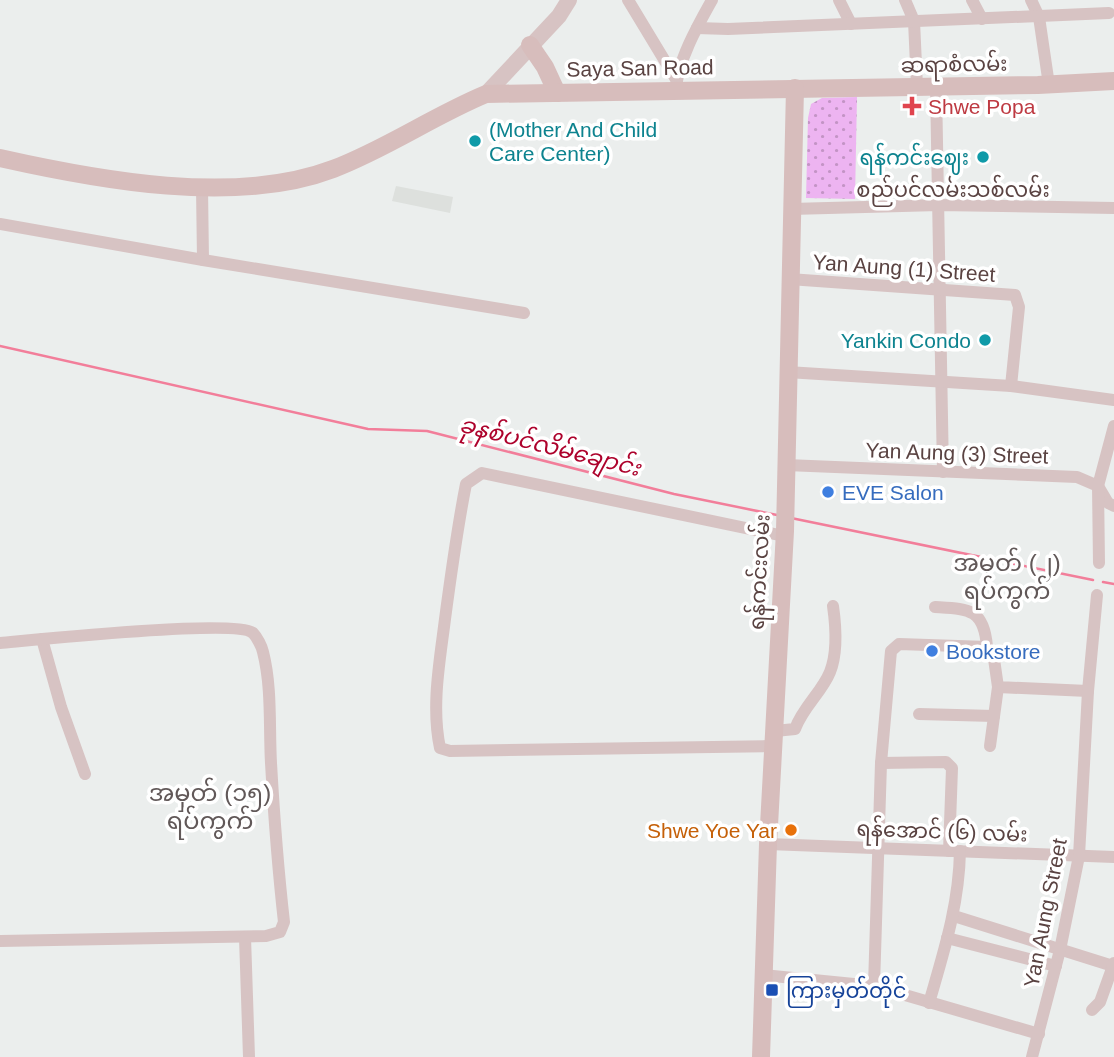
<svg xmlns="http://www.w3.org/2000/svg" width="1114" height="1057" font-family="Helvetica,'Noto Sans Myanmar',sans-serif">
<style>
.education{fill:#dde0dd}
.park{fill:url(#park-dots)}
.lines{fill:none;stroke-linecap:round;stroke-linejoin:round}
.stream{stroke:#f27e9a;stroke-width:2.5}
.minor{stroke:#d7c3c3;stroke-width:12}
.tertiary{stroke:#d7c3c3;stroke-width:16}
.secondary{stroke:#d7bdbc;stroke-width:18}
.health-dot{fill:#e0444e;stroke:#fff;stroke-width:2.5}
.culture-dot{fill:#0f9aa8;stroke:#fff;stroke-width:2.5}
.shop-dot{fill:#3f7fe0;stroke:#fff;stroke-width:2.5}
.food-dot{fill:#e8710a;stroke:#fff;stroke-width:2.5}
.transit-dot{fill:#1a4fb4;stroke:#fff;stroke-width:2.5}
.labels{text-anchor:middle;dominant-baseline:central;stroke-width:7;stroke-linejoin:round;paint-order:stroke}
.street-label{font-size:21px;fill:#5a4342;stroke:#fff}
.health-label{font-size:21px;fill:#be3a42;stroke:#fff;text-anchor:start}
.culture-label{font-size:21px;fill:#0d838f;stroke:#fff;text-anchor:end}
.shop-label{font-size:21px;fill:#366cbe;stroke:#fff;text-anchor:start}
.food-label{font-size:21px;fill:#c56008;stroke:#fff;text-anchor:end}
.transit-label{font-size:21px;fill:#164399;stroke:#fff;text-anchor:start}
.water-label{font-size:23px;font-style:italic;fill:#ad022c;stroke:#fff}
.quarter-label{font-size:24px;fill:#615858;stroke:#fff}
</style>
<defs>
<pattern id="park-dots" width="8" height="8" patternUnits="userSpaceOnUse" patternTransform="scale(1.75)"><rect width="8" height="8" fill="#edb4f1"/><path d="M2 2h.1M6 6h.1" fill="none" stroke="#c394c5" stroke-width="1.8" stroke-linecap="round"/></pattern>
</defs>
<rect width="100%" height="100%" fill="#ebeeed"/>
<polygon class="education" points="396,186 453,197 450,213 392,201"/>
<polygon class="park" points="857,97 855,199 806,198 808,118 811,104 822,98"/>
<g class="lines">
<g class="stream">
<polyline points="0,346 368,429 427,431 674,494 777,515"/>
<polyline points="791,518 1093,580"/>
<polyline points="1103,582 1114,584"/>
</g>
<g class="minor">
<polyline points="628,0 677,81"/>
<polyline points="839,0 851,24"/>
<polyline points="905,0 914,21 917,87"/>
<polyline points="972,0 982,19"/>
<polyline points="1031,0 1039,17 1049,85"/>
<polyline points="697,28 728,29 1109,13"/>
<polyline points="936,87 943,472"/>
<path d="M676,90C677,62 698,25 712,0"/>
<polyline points="202,187 203,260"/>
<polyline points="791,209 939,205 1114,208"/>
<polyline points="0,224 203,260 524,313"/>
<polyline points="789,279 1015,295 1019,307 1011,386"/>
<polyline points="787,372 1011,386 1114,400"/>
<polyline points="786,465 1077,477 1098,486 1108,503 1114,506"/>
<polyline points="1099,563 1098,486 1114,426"/>
<path d="M935,607C968,609 984,608 987,647"/>
<polyline points="42,639 61,707 85,774"/>
<path d="M0,643C34,640 236,619 253,633C257,637 262,647 263,652C272,687 269,727 271,763C274,816 278,869 284,922L280,932L266,936L0,941"/>
<polyline points="919,714 994,716"/>
<path d="M775,731L795,729C803,707 822,692 830,672C838,652 836,627 833,606"/>
<path d="M774,746L450,751L440,748C431,706 440,660 445,619C451,574 457,529 466,484L482,473L784,536"/>
<polyline points="990,746 998,687"/>
<polyline points="881,763 946,762 952,768 949,851"/>
<polyline points="768,844 1114,857"/>
<polyline points="954,916 1113,966"/>
<polyline points="245,937 249,1057"/>
<polyline points="947,938 1056,966"/>
<polyline points="763,975 874,986 1039,1034"/>
<polyline points="874,986 881,763 891,651 899,644 987,647 994,659 998,687 1088,691"/>
<path d="M929,1003C944,951 959,905 960,851"/>
<polyline points="1092,1010 1100,1002 1114,963"/>
<polyline points="1032,1057 1060,950 1079,856 1088,691 1097,595"/>
</g>
<polyline class="tertiary" points="486,94 559,16 569,0"/>
<g class="secondary">
<polyline points="530,45 545,67 557,93"/>
<path d="M0,158C98,180 236,206 333,169C386,149 433,116 486,94L1038,85L1114,81"/>
<polyline points="761,1057 768,844 785,531 795,88"/>
</g>
</g>
<path class="health-dot" d="M908.5 95.5h7v7h7v7h-7v7h-7v-7h-7v-7h7z"/>
<g class="culture-dot">
<circle cx="475" cy="141" r="7"/>
<circle cx="983" cy="157" r="7"/>
<circle cx="985" cy="340" r="7"/>
</g>
<g class="shop-dot">
<circle cx="828" cy="492" r="7"/>
<circle cx="932" cy="651" r="7"/>
</g>
<circle class="food-dot" cx="791" cy="830" r="7"/>
<rect class="transit-dot" x="765" y="983" width="14" height="14" rx="3.5"/>
<g class="labels">
<g class="street-label">
<text transform="translate(954 64) rotate(-1)">ဆရာစံလမ်း</text>
<text transform="translate(640 68) rotate(-1)">Saya San Road</text>
<text x="953" y="189">စည်ပင်လမ်းသစ်လမ်း</text>
<text transform="translate(904 268) rotate(4)">Yan Aung (1) Street</text>
<text transform="translate(957 453) rotate(2)">Yan Aung (3) Street</text>
<text transform="translate(759 572) rotate(-87)">ရန်ကင်းလမ်း</text>
<text transform="translate(942 831) rotate(2)">ရန်အောင် (၆) လမ်း</text>
<text transform="translate(1045 913) rotate(-79)">Yan Aung Street</text>
</g>
<g class="health-label">
<text x="928" y="106">Shwe Popa</text>
</g>
<g class="culture-label">
<text x="489" y="129" text-anchor="start">(Mother And Child<tspan x="489" dy="24">Care Center)</tspan></text>
<text x="969" y="157">ရန်ကင်းဈေး</text>
<text x="971" y="340">Yankin Condo</text>
</g>
<g class="shop-label">
<text x="842" y="492">EVE Salon</text>
<text x="946" y="651">Bookstore</text>
</g>
<g class="food-label">
<text x="777" y="830">Shwe Yoe Yar</text>
</g>
<g class="transit-label">
<text x="786" y="990">ကြားမှတ်တိုင်</text>
</g>
<g class="water-label">
<text transform="translate(550 446) rotate(14)">ခုနစ်ပင်လိမ်ချောင်း</text>
</g>
<g class="quarter-label">
<text x="1007" y="562">အမှတ် (၂)<tspan x="1007" dy="28">ရပ်ကွက်</tspan></text>
<text x="210" y="792">အမှတ် (၁၅)<tspan x="210" dy="28">ရပ်ကွက်</tspan></text>
</g>
</g>
</svg>
